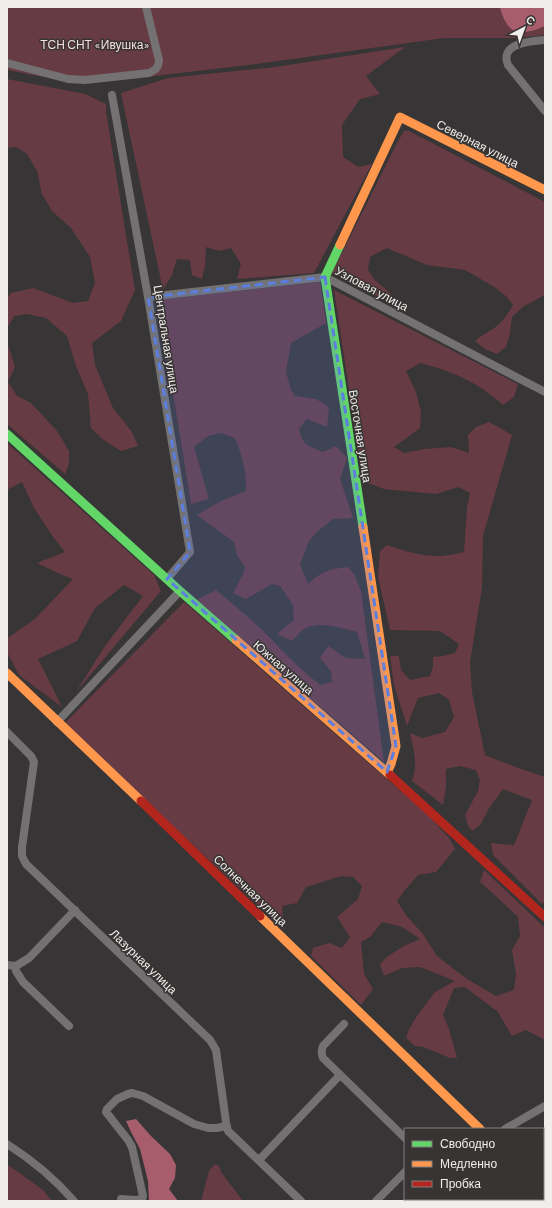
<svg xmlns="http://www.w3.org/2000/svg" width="552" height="1208" font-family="Barlow,sans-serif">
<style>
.green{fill:#673b43}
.water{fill:#a75d6b}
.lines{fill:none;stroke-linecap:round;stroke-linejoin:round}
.street{stroke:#737171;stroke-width:8}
.fast{stroke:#63d668;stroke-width:9}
.slow{stroke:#ff974d;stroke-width:9}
.jam{stroke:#b3261e;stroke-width:9}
.marked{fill:#5c7ede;fill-opacity:0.2;stroke:#5c7ede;stroke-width:3;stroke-dasharray:8 5;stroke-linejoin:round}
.labels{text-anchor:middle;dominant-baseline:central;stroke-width:3;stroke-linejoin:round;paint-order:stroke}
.park-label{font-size:12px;fill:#f5dde0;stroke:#383434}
.street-label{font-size:12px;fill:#f0eded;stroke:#383434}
</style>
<rect width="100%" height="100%" fill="#373535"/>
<g class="green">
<polygon points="7,7 545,7 545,35 515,38 444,38 248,65 95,83 70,82 7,70"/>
<polygon points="405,47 366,76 380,94 360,99 342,125 343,157 358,167 372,164 314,273 237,279 241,264 231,248 219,251 206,247 205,266 202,279 192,275 190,260 177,259 172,275 163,290 121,93 168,78 275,67"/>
<polygon points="7,79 85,94 106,104 106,112 135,290 121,321 92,343 95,365 113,408 132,432 138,446 121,451 101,438 91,428 88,394 76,366 67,336 46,318 27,314 14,316 7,329 7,298 11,293 33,288 73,303 88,301 95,283 90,257 71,228 52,211 42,194 37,171 27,154 16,147 7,148"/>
<path d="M404,131H409L545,202V295L524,306L512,317L510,334L506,347L497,354L485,349L475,341C483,334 489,332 497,326C504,320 509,312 513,305L507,297L496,288L465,270L427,265L387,248L370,257L368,270L375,280L390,293L398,305L382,299L332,273L397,143Z"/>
<path d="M320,282L326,323L291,343L286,372L291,390L295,396L316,399L329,407L327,427L307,419L299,429C303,446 307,445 323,452L336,446L347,458L340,479L353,518L333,519L318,531L309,541L300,565L308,584C322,571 329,569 348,567L354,574L361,591L384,762L197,600L216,590C230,602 246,615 260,628C280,647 298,669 321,685L332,682L331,671L320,658L328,646L346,658L365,659L357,632C342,628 318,620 304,629C300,632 296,637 292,641L277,634L294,620L293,605L280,586L272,584L246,599L233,593L244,572L245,567L237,555L234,542L197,515L221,501L246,491C247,471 242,456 235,438L221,433L208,436L194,447L209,499L191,504L158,300Z"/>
<path d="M334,290L518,384L514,397L503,405C478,382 452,371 420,363L406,371L416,392L421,412L420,428L394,447L404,453L425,449L451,447L469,453L468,435L476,427L489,422L512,435L483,536L482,588L470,662L472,692L485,755L518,768L545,777V901L542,904L493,855L491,843L514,845L532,800L503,789L488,810L481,824L472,831L468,826L465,815L478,791L480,780L476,770L460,766L446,769V787L443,805L412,781C418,763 414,752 410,733L422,738L445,732L454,717L449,700L439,693L418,698L407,726L394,685L390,656H399L401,670L410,680L430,676L433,666V657L443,656L455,653L459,644L440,631L390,630L378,577L380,551L387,545C404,551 420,556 438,556C446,556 455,554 464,552L467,507L470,493L459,487L436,494L384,489L363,481Z"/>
<polygon points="7,341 15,367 8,382 17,396 31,403 57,431 69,451 69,464 65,474 7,424"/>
<polygon points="7,443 154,575 161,591 76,692 105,646 143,596 124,585 95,608 77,641 38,659 62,707 19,675 7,652 7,641 9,637 35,619 73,579 58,573 37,563 65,552 53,537 34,508 22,482 7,490"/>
<polygon points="184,602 428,815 449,838 455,849 436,872 418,875 405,890 397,901 406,915 423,934 437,956 467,979 496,996 514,990 516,974 512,950 520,936 518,917 497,897 480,882 484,870 545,928 545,1040 526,1030 512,1036 498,1012 465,987 454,988 443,1015 449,1029 457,1058 450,1058 423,1047 415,1046 406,1038 409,1029 417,1016 435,992 455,981 420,967 402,968 384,976 380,964 388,956 404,946 420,939 402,927 382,922 370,937 361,942 364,974 373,989 361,1005 311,956 313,948 329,943 342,948 350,937 337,917 358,899 362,886 353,877 341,876 306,887 297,903 282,906 284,930 64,724"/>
<polygon points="7,1164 43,1190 52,1201 7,1201"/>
<polygon points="215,1164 220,1167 221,1172 243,1201 201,1201 209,1171"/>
</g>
<g class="water">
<path d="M500,7H545V26C539,29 524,34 517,32C507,29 502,16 500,7Z"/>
<polygon points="136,1119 151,1136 170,1154 176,1165 175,1178 169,1189 178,1201 149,1201 148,1181 140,1149 131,1132 126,1121"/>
</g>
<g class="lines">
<g class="street">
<path d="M545,40C531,41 499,43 508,65L545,111"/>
<path d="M7,63L68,79L85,80L149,73C155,70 159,68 159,60L146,7"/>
<polyline points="112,95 148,297 190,552 167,579"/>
<polyline points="148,297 325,277 545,392"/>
<polyline points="57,722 180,591"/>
<polyline points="7,732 31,756 34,762 22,847 22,856 26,864 210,1040 216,1050 226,1122 228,1131 301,1201"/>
<polyline points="7,965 16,966 29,958 75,910"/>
<polyline points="15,966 16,971 23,982 69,1026"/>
<path d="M344,1024L323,1046C321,1051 321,1054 323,1058L405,1138"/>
<polyline points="505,1129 545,1106"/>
<path d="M7,1144C32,1160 55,1179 74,1201"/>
<polyline points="259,1160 340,1075"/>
<polyline points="121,1199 136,1200 142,1199 143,1196 132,1147 128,1140 106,1112 107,1109 117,1099 128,1094 132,1093 143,1096 194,1124 208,1128 217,1128 226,1126"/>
<polyline points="376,1201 405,1172"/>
<polyline points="448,1201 449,1199"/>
</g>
<g class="fast">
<polyline points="340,245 325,277 363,527"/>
<polyline points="7,434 180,591 236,640"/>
</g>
<g class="slow">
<polyline points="340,245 400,117 545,190"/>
<polyline points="363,527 396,746 391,764 387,772"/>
<polyline points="236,640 390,775"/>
<polyline points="7,673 141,801"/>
<polyline points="260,916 480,1129"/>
</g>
<g class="jam">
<polyline points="390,775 545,917"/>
<polyline points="141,801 260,916"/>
</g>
</g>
<path class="marked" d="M325,277L396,746L387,772L167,579L190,552L148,297Z"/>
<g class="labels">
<g class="park-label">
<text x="95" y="44">ТСН СНТ «Ивушка»</text>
</g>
<g class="street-label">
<text transform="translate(478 143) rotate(27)">Северная улица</text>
<text transform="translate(372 288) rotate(28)">Узловая улица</text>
<text transform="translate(167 339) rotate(81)">Центральная улица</text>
<text transform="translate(361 436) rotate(81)">Восточная улица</text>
<text transform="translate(284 667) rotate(41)">Южная улица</text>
<text transform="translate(251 890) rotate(44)">Солнечная улица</text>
<text transform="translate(144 961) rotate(44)">Лазурная улица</text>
</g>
</g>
<rect width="552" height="1208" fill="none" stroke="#f0eded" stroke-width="16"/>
<rect x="404" y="1128" width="140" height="72" fill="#383434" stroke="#827e7e"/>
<rect x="412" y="1141" width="20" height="6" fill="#63d668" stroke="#827e7e"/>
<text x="440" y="1148" font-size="12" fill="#f0eded">Свободно</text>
<rect x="412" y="1161" width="20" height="6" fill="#ff974d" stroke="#827e7e"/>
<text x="440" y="1168" font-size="12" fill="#f0eded">Медленно</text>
<rect x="412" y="1181" width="20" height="6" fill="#b3261e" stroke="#827e7e"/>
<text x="440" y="1188" font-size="12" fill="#f0eded">Пробка</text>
<g transform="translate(524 28) rotate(41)" stroke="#383434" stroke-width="3" paint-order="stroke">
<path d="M0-3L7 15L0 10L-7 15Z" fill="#f0eded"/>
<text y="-6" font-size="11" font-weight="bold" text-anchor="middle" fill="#f0eded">С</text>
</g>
</svg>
